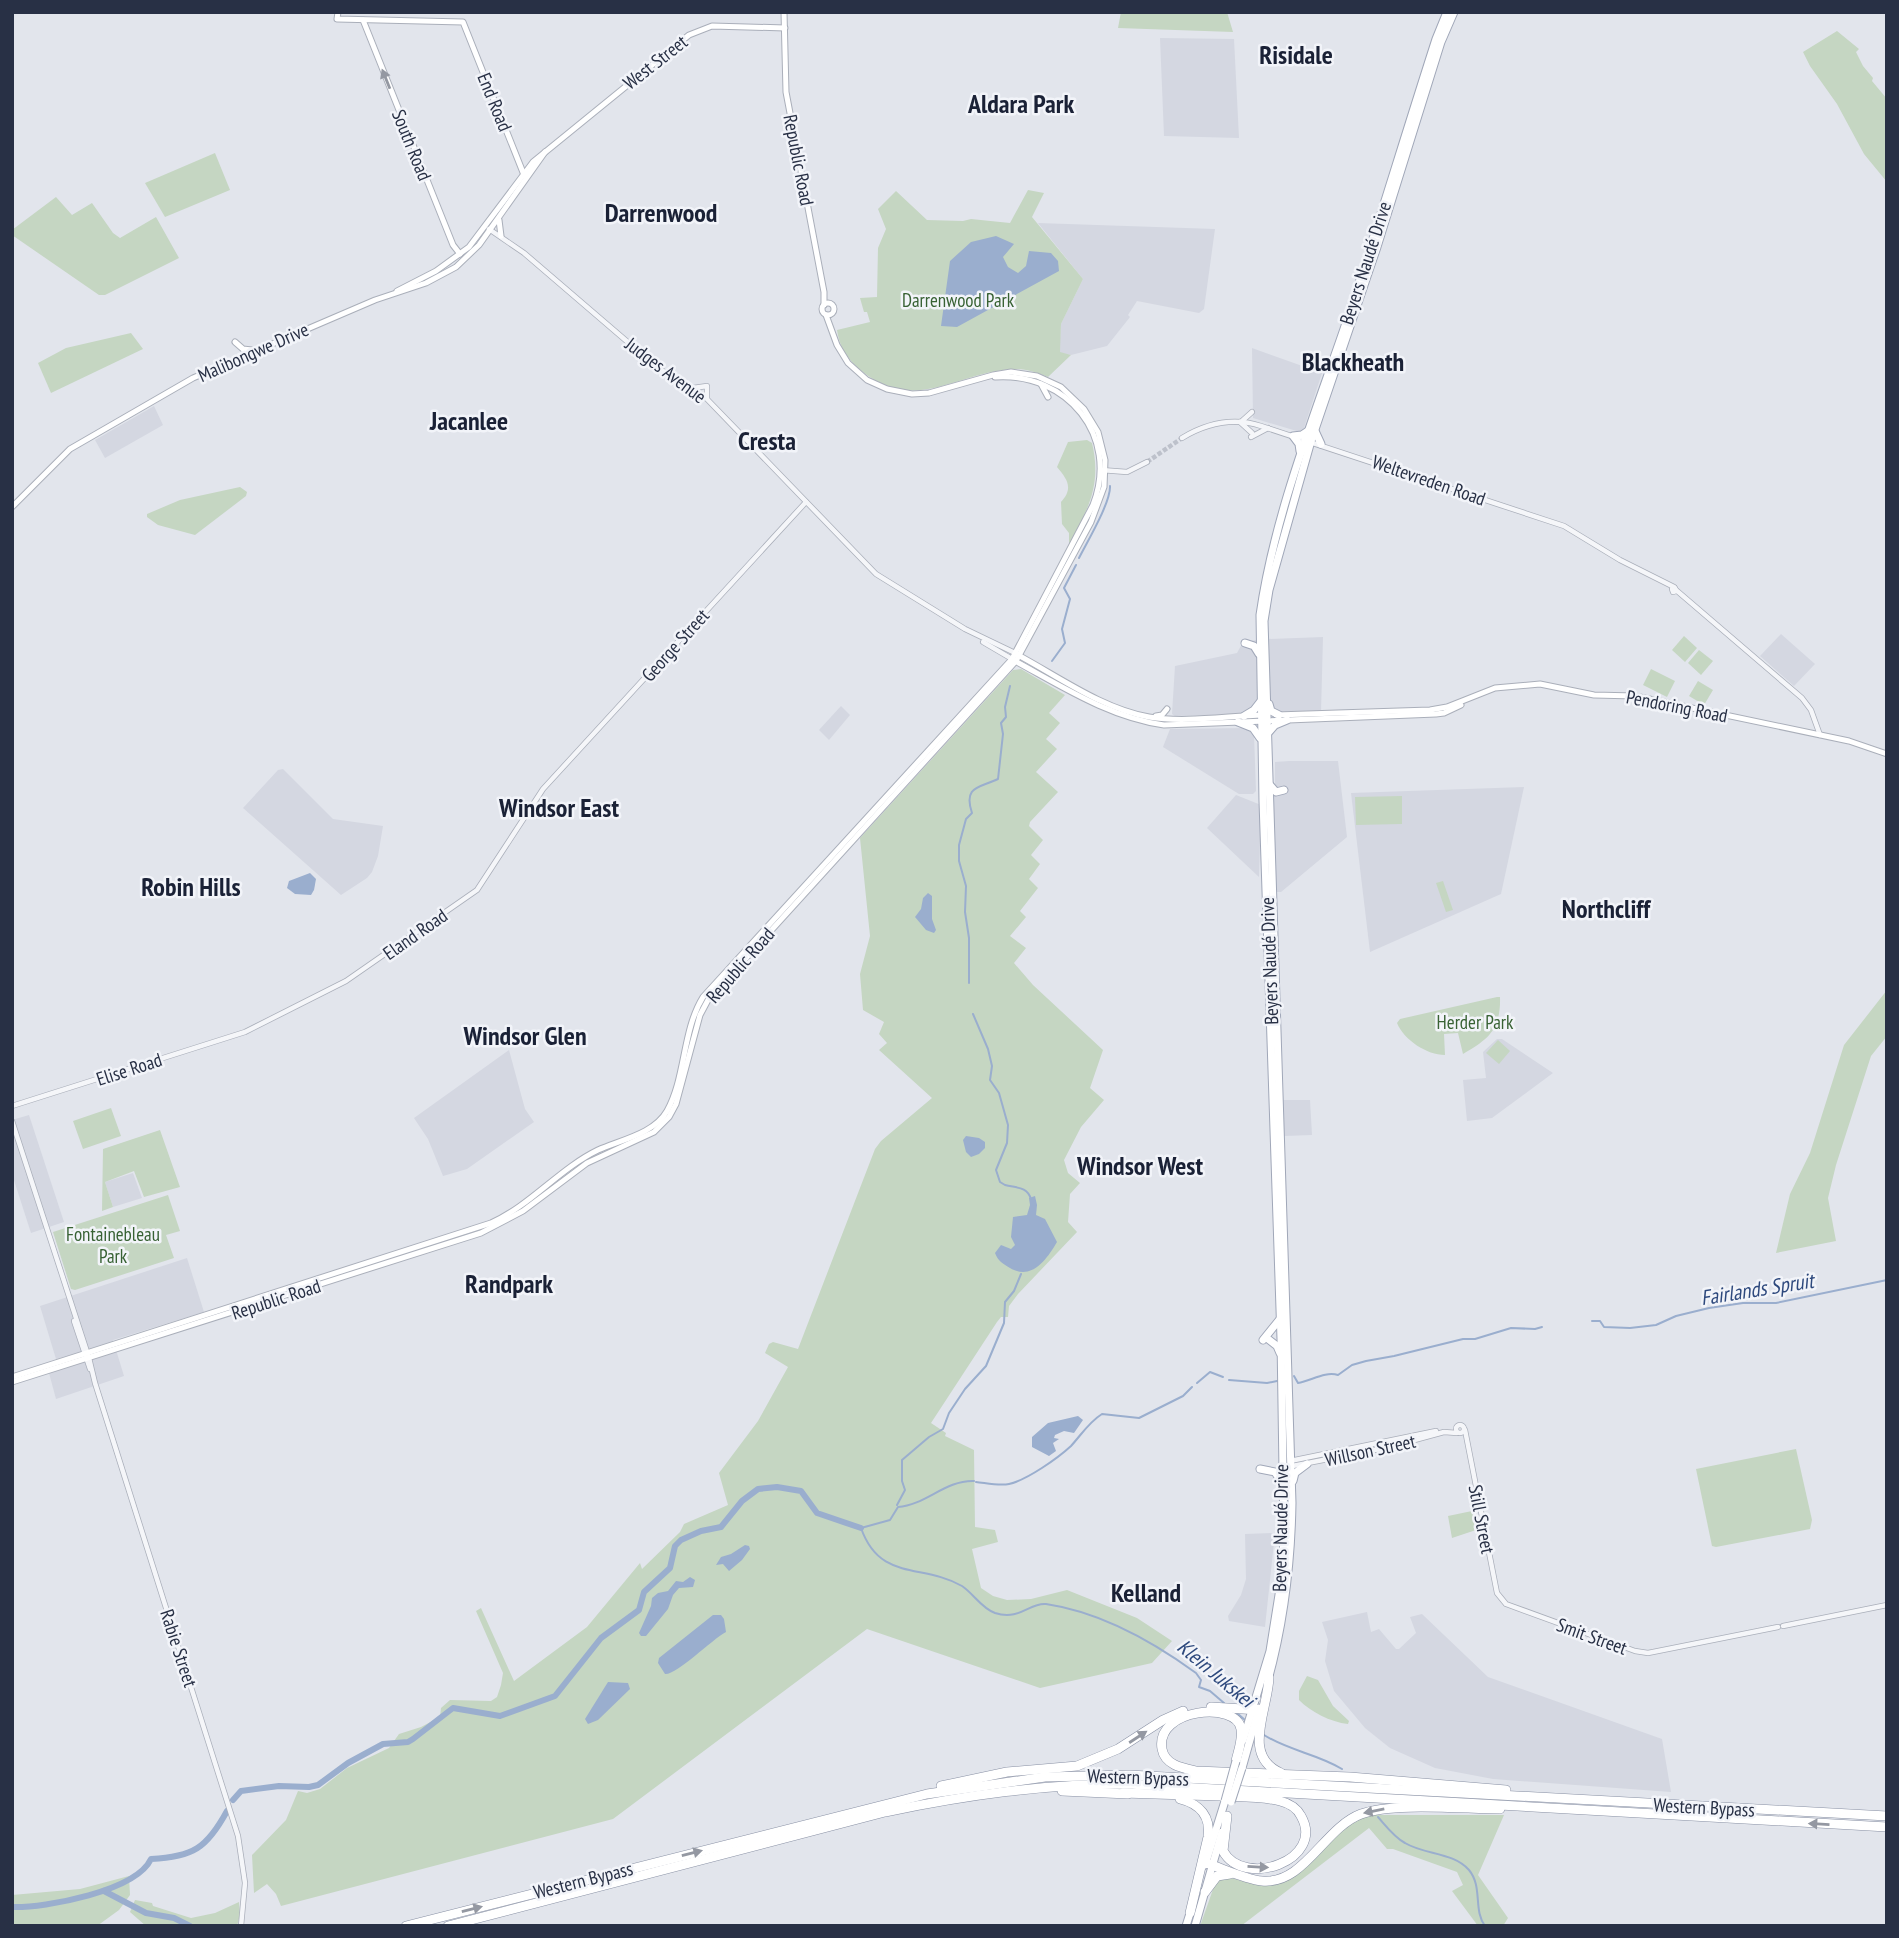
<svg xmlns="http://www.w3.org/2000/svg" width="1899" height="1938" font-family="'PT Sans Narrow',sans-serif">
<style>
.built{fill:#d4d7e1}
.green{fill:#c5d6c2}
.water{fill:#9aaece}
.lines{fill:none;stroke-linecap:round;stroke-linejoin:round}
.stream{stroke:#9aaece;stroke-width:2}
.river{stroke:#9aaece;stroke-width:6}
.tertiary-tunnel{stroke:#bdc1cb;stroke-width:4.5;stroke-dasharray:4.5 2;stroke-linecap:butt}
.tertiary-casing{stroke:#aaafba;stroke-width:6}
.secondary-casing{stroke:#aaafba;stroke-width:7}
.primary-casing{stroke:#a0a7b8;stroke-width:9}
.motorway-casing{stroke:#8890a4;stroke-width:10}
.tertiary{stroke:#f5f6f9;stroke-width:4.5}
.secondary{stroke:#fff;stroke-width:5}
.primary{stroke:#fff;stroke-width:7}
.motorway{stroke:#fff;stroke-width:9}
.primary-bridge-casing{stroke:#a0a7b8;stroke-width:9;stroke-linecap:butt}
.primary-bridge{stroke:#fff;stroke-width:7}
.oneway{fill:#9498a2}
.labels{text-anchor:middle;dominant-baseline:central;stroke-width:5;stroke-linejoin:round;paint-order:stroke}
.street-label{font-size:19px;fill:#283045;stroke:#f2f4f9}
.park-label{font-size:19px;fill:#386234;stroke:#f2f4f9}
.water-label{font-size:21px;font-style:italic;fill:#2e497d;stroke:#f2f4f9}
.district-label{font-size:26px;font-weight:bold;fill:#1a2136;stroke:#f2f4f9}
</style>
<rect width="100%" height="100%" fill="#e2e5ec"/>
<g class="built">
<polygon points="1160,38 1234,39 1239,138 1164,136"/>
<polygon points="1038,223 1215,229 1204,309 1199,313 1137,301 1128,315 1130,317 1107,346 1071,355 1059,353 1061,324 1083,279"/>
<polygon points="1252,348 1322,373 1303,431 1300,432 1253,418"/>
<polygon points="154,406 163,425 105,458 95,440"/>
<polygon points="1781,634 1815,664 1794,686 1760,656"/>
<polygon points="1323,637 1321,712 1279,713 1274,711 1271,705 1267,639"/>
<polygon points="1256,640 1258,703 1245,714 1175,716 1172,714 1175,666 1237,653 1243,642"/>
<polygon points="841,706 850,715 829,740 819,730"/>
<polygon points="1247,728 1254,735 1256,791 1253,794 1239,794 1163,747 1170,729"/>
<polygon points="1289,761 1338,761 1347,837 1281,892 1275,892 1272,800 1275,787 1275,762"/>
<polygon points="283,769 333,819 383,826 378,856 372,872 367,878 341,895 243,808 278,770"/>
<polygon points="1524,787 1501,894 1370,952 1351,793"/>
<polygon points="1236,795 1261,805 1259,877 1207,828"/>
<polygon points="1497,1039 1502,1039 1553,1073 1492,1118 1467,1121 1463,1080 1486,1078 1483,1052"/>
<polygon points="509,1050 525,1109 534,1122 467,1169 443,1176 428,1139 414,1118"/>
<polygon points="1283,1100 1310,1100 1312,1135 1284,1136"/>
<polygon points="29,1115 64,1222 31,1233 12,1174 12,1120"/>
<polygon points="133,1173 142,1198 113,1207 105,1182"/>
<polygon points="187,1258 204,1312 113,1340 124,1376 56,1399 49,1373 59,1369 40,1306"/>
<polygon points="1275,1533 1265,1627 1229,1621 1228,1616 1241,1595 1246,1579 1245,1534"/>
<polygon points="1367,1612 1371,1632 1379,1629 1396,1649 1399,1649 1416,1633 1410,1617 1422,1614 1488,1677 1662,1739 1671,1792 1493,1779 1435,1768 1390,1748 1365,1728 1334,1691 1325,1661 1328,1640 1322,1622"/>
</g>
<g class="green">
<polygon points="1121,12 1227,12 1233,32 1118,28"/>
<polygon points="1837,31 1859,49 1856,52 1863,66 1873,78 1872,81 1887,99 1887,182 1864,154 1837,104 1810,66 1803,52"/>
<polygon points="215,153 230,190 165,217 145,183"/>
<path d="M1028,190L1044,193L1032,217L1083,279L1061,324L1060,352L1071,355L1048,377C1038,373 1027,369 1017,369C957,370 914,418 857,367C846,357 839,345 837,330L870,322L867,312H864L860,298L877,297L878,248L886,229L878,209L896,191L927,220L963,221L971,219L1010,223Z"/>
<polygon points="56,197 72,215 92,203 113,233 120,238 156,217 179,258 105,295 99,295 12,235 12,230"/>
<polygon points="131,333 143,349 51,393 38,363 66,348"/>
<path d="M1087,440L1092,443C1102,485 1088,509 1069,545V533L1062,524L1061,502C1074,488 1067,479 1057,467L1068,442Z"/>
<polygon points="240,487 247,492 246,496 195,535 158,525 147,517 147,514 180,500"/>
<polygon points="1684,636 1697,648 1685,662 1672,650"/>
<polygon points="1699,650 1713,661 1701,675 1688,663"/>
<polygon points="1021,669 1065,695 1049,713 1060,723 1046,739 1057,749 1036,772 1058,792 1030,822 1029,826 1043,840 1031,855 1040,864 1029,879 1038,888 1020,911 1026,917 1010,936 1026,948 1014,963 1033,985 1103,1050 1090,1088 1104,1100 1081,1127 1064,1160 1068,1173 1080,1183 1070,1194 1068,1222 1077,1232 1018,1294 1009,1306 1008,1317 1001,1317 997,1322 931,1423 946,1433 945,1436 974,1450 975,1527 995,1530 998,1542 972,1549 981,1588 993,1596 1007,1600 1031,1599 1067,1590 1137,1618 1172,1641 1152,1663 1040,1688 867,1629 613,1819 281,1906 276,1894 267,1884 254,1893 252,1855 286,1820 298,1791 307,1793 320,1789 347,1768 389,1748 399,1734 421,1727 440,1717 441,1708 450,1700 491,1701 497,1697 501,1685 503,1673 476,1611 481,1608 514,1681 587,1627 640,1563 642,1569 680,1532 684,1524 728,1505 719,1473 758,1421 788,1367 765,1353 769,1344 773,1342 798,1349 875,1149 881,1141 932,1098 879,1050 887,1043 879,1034 884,1022 863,1010 860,974 870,936 860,838 1013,670"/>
<polygon points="1651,669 1675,681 1667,697 1643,685"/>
<polygon points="1698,681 1713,690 1704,705 1689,696"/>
<polygon points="1402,796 1402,824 1356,825 1355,797"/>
<polygon points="1443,881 1453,910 1446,912 1436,883"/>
<polygon points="1887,990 1887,1036 1871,1056 1836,1165 1828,1198 1836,1241 1776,1253 1790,1194 1810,1153 1844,1045"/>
<path d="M1497,997H1500C1501,1029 1489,1039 1463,1054L1458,1033L1444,1034L1445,1055C1427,1055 1404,1040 1397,1023L1400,1019Z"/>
<polygon points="1498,1040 1510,1051 1499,1064 1486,1053"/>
<polygon points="111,1108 121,1136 83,1149 73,1121"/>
<polygon points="160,1130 180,1187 144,1197 134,1171 105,1182 113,1207 102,1211 103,1149"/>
<polygon points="168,1195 180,1231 166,1235 174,1258 75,1290 71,1289 53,1232"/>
<polygon points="1796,1449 1812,1520 1810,1529 1716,1547 1712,1546 1696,1469"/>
<polygon points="1472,1511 1476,1530 1452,1538 1448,1516"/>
<path d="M1307,1676L1318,1680L1333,1706L1349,1721L1348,1724C1330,1722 1311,1712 1299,1700V1691Z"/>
<path d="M1372,1815H1504L1478,1875L1508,1918L1503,1926H1478L1452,1891L1463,1885L1457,1872L1393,1849H1387L1369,1828L1241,1926H1200L1216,1881L1225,1876C1242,1881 1261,1888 1279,1883C1292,1880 1301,1869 1310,1860C1329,1841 1345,1822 1372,1815Z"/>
<polygon points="129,1876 130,1895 119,1910 97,1926 12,1926 12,1895 80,1889"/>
<polygon points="135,1900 152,1903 153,1906 191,1918 215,1913 239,1902 240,1915 237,1926 146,1926 130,1912"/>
</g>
<g class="water">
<polygon points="996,236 1014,244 1003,257 1008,267 1018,273 1026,266 1029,251 1051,253 1058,261 1059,271 957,327 941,326 950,261 971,242"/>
<polygon points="310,873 316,879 314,890 311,895 295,894 287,888 289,881"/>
<polygon points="928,893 932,896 932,919 936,930 934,933 926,930 915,917 921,909 923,898"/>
<polygon points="966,1136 979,1138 985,1142 985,1148 979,1154 971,1157 966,1152 963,1140"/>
<path d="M1035,1196L1037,1205L1036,1215L1045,1219L1057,1242C1047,1259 1032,1281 1010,1268C1003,1264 998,1261 995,1253L1001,1245L1011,1249L1015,1245L1011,1237L1013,1217L1027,1215L1030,1205L1029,1198Z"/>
<polygon points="1078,1416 1083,1420 1074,1433 1064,1431 1055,1435 1054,1438 1059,1439 1053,1443 1056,1451 1049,1456 1032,1447 1032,1437 1048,1423"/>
<polygon points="745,1545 749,1546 750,1549 742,1560 729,1571 723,1564 716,1565 721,1557 731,1554"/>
<polygon points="690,1577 695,1580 693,1587 679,1588 673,1595 668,1609 646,1636 641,1636 639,1633 651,1606 652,1598 658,1593 668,1591 676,1581 683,1582"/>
<path d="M713,1615H721L724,1619L726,1632C711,1640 677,1675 665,1674L658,1663L659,1658Z"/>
<polygon points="608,1682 628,1683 630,1689 598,1720 588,1724 585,1719"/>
</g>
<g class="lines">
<g class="stream">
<path d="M1079,558C1087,542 1111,502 1110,486"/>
<polyline points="1052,661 1065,643 1062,629 1070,599 1064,588 1076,565"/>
<path d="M969,983V938L965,912L966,886L959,861V845L966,819L972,813C963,786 979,788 998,779L1003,734L1001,723L1006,717L1005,707L1010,686"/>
<path d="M973,1014L988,1049L992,1066L990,1080L999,1093L1008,1125L1007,1143L996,1170L1000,1182L1005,1185C1016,1188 1027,1186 1031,1199"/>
<polyline points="1592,1321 1600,1321 1604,1327 1630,1328 1656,1325 1676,1316 1709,1308 1743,1303 1776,1303 1887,1280"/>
<path d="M1294,1376L1298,1383C1311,1381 1325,1371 1338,1375L1352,1365L1366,1361L1394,1356L1463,1339H1475L1511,1328L1535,1329L1542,1327"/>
<polyline points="1229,1380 1267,1383 1277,1381"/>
<polyline points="1197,1383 1210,1372 1223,1377"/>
<path d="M974,1481C945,1480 926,1505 898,1507L890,1520L861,1528C880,1582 922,1563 962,1586C974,1594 981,1608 995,1613C1020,1621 1030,1602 1046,1604C1101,1612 1152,1641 1196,1673L1201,1680L1199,1687L1210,1691L1224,1703"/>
<path d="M976,1482C986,1483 999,1486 1009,1484C1027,1480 1058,1458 1071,1446C1081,1435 1089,1422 1102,1414L1139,1418L1183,1396L1192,1387"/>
<polyline points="897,1505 905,1490 902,1481 902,1460 929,1437 943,1429 949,1413 965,1389 986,1366 1004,1323 1005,1302 1014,1291 1021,1274"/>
<polyline points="1237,1713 1246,1721"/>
<path d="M1264,1735C1289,1751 1318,1754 1342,1769"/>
<path d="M1378,1817C1386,1826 1394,1837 1405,1843C1425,1855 1453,1852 1469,1870C1483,1887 1473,1910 1485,1926"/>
</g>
<g class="river">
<polyline points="233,1800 241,1791 279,1786 309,1787 318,1785 348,1763 383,1744 408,1742 413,1739 453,1708 500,1716 555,1696 601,1638 639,1610 644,1592 670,1568 675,1546 681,1540 701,1531 721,1527 742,1501 758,1489 777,1487 801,1491 817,1513 861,1528"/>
<polyline points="104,1891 146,1913 174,1918 190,1926"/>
<path d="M12,1907C46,1908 136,1891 151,1859C193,1857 207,1848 227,1811"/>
</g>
<polyline class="tertiary-tunnel" points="1147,462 1182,438"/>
<defs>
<g id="tertiary">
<polyline points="489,229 524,253 658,368 704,396 876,574 965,629 1015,653"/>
<polyline points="693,388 707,386 707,398"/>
<polyline points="1242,421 1252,412"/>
<polyline points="1240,422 1252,433"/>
<polyline points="1251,437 1268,428"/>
<path d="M1182,438C1207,423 1233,417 1261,426L1564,526L1620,560L1674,587"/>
<polyline points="1101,470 1127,472 1147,462"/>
<polygon points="1675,588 1676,591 1673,592 1672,589"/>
<polyline points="1676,590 1802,698 1811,710 1820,735"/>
<polyline points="983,642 1012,659"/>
<polyline points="12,1106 245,1032 346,981 477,890 543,789 806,502"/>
<polyline points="12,1121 89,1358 95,1383 238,1836 245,1883 241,1926"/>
<polyline points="74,1321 90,1369"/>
<circle cx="1460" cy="1429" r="4"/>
<polyline points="1465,1430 1497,1593 1506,1604 1635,1651 1648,1653 1778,1627"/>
<polyline points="1290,1461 1436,1431"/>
<polyline points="1282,1468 1385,1448 1444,1432 1457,1433"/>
<polyline points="1783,1626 1887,1605"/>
</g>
<g id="secondary">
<polyline points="338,12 337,19 463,22 524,175"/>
<polyline points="784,12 786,92 824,292 824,305"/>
<polyline points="363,20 453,245 460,254"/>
<polyline points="499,220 501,236"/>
<polyline points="397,291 436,271 469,247 533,162 689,35 712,26 785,28"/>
<circle cx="828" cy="309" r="6"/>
<polyline points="235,342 243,349 252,350"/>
<polyline points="1041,384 1048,397"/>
<polyline points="12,507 70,449 193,378 375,300 426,283 456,267 479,245 545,152"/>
<path d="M1018,655C1059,677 1103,709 1149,717C1184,723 1227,716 1263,715"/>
<path d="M1015,661C1063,687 1109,717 1164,725L1436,714L1444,713L1461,705"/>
<polyline points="1276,715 1430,710 1447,707 1495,688 1540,684 1594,695 1635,696 1849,741 1887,754"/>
<polyline points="1156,716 1162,715 1167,709"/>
<path d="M12,1377L491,1223C531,1205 559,1169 598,1150C620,1140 654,1134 667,1111C686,1077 682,1031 703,997L1012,659L1093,505C1120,436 1067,372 995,377"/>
<polyline points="12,1382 481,1233 523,1211 587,1163 654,1132 669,1117 676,1104 700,1015 708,1000 1016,661 1091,522 1104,487 1105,460 1098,432 1084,409 1061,387 1037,376 1011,372 993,375 929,393 912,394 887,389 867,380 848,363 837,345 826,315"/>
</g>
<g id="primary">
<polyline points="1315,431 1321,444"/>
<polyline points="1300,451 1299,444 1293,436 1302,435 1308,431"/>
<polyline points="1245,643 1254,646 1259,654"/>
<polyline points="1269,704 1271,711 1279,715"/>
<polyline points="1244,716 1254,710 1261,701"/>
<polyline points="1238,722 1253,728 1260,738"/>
<polyline points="1268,733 1275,725 1287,720"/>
<polyline points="1269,784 1276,792 1284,790"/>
<polyline points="1268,1339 1277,1346 1280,1353"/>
<polyline points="1263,1340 1280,1319"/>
<polyline points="1260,1469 1275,1472 1282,1483"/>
<polyline points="1293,1481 1295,1473 1307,1464"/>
<path d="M1268,1680C1284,1622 1291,1563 1292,1503L1264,621L1269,590L1311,441L1377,247L1441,42L1454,12"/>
<path d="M1243,1740L1270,1651L1282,1576L1284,1537L1281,1339L1263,801L1260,615C1274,517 1312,422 1344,329C1376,232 1405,135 1436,39L1447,12"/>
<polyline points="1242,1768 1259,1708"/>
<polyline points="1205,1865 1225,1801"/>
<polyline points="1186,1926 1191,1910"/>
<polyline points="1195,1926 1222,1832"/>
</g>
<g id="motorway">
<path d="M1269,1677C1268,1710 1241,1756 1281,1773"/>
<polyline points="1211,1707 1259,1710"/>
<path d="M1236,1761C1238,1752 1243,1739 1241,1729C1237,1701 1155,1708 1162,1749C1165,1765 1182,1768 1196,1771L1350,1777L1506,1790"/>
<polyline points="941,1786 1007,1772 1077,1766 1118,1749 1163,1720 1183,1711"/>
<polyline points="1062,1791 1128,1794"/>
<path d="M1123,1793C1155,1794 1188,1795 1220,1796C1240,1797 1261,1796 1280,1801C1288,1803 1297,1808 1301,1816C1326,1860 1244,1889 1223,1851L1227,1816"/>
<path d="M1180,1799C1200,1804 1211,1817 1208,1837L1190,1913"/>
<path d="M1206,1863C1224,1869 1244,1879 1262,1881C1304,1885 1324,1828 1361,1814C1393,1802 1464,1809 1500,1809"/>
<polyline points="1205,1892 1217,1876 1230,1874"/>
<polyline points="406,1926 927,1794 1045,1777 1129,1775 1887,1816"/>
<path d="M448,1926L885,1812C967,1795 1044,1784 1128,1784L1887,1827"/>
</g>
</defs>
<use href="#tertiary" class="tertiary-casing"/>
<use href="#secondary" class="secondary-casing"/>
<use href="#primary" class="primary-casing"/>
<use href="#motorway" class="motorway-casing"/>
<use href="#tertiary" class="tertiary"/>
<use href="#secondary" class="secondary"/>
<use href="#primary" class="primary"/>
<use href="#motorway" class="motorway"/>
<defs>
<g id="primary-bridge">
<polyline points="1225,1801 1236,1761"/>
<polyline points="1231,1802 1242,1768"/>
</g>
</defs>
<use href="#primary-bridge" class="primary-bridge-casing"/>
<use href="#primary-bridge" class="primary-bridge"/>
</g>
<defs><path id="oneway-solid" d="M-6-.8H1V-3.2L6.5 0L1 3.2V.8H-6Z" transform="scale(1.75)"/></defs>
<g class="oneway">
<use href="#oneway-solid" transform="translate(386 79) rotate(-112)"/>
<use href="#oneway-solid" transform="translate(1138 1737) rotate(-33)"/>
<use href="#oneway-solid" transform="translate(1374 1811) rotate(169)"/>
<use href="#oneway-solid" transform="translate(1819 1824) rotate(-177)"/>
<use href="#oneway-solid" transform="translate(692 1853) rotate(-14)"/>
<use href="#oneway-solid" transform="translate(1258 1867) rotate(3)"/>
<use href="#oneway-solid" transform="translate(472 1909) rotate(-14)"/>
</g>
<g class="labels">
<g class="street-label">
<text transform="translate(655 62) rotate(-38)">West Street</text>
<text transform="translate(495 102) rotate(68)">End Road</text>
<text transform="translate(412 145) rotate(68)">South Road</text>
<text transform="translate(799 160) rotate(79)">Republic Road</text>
<text transform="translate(1365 263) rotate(-72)">Beyers Naudé Drive</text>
<text transform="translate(253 352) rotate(-24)">Malibongwe Drive</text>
<text transform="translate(666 370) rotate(37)">Judges Avenue</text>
<text transform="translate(1429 480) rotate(19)">Weltevreden Road</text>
<text transform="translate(675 645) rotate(-48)">George Street</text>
<text transform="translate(1677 706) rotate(11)">Pendoring Road</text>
<text transform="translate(415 934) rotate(-35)">Eland Road</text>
<text transform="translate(1269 961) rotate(-92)">Beyers Naudé Drive</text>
<text transform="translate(740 965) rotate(-49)">Republic Road</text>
<text transform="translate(129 1069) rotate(-18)">Elise Road</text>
<text transform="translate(276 1299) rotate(-18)">Republic Road</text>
<text transform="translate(1370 1450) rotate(-12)">Willson Street</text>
<text transform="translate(1482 1519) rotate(79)">Still Street</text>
<text transform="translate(1280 1528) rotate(-89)">Beyers Naudé Drive</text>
<text transform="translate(1592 1636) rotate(20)">Smit Street</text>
<text transform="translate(179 1648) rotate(72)">Rabie Street</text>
<text transform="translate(1138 1777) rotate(2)">Western Bypass</text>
<text transform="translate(1704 1807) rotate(3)">Western Bypass</text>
<text transform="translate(583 1880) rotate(-14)">Western Bypass</text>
</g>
<g class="park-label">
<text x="958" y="300">Darrenwood Park</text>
<text x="1475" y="1022">Herder Park</text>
<text x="113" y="1234">Fontainebleau<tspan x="113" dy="22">Park</tspan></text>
</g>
<g class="water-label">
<text transform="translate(1757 1289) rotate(-9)">Fairlands Spruit</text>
<text transform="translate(1216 1673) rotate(40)">Klein Jukskei</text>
</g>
<g class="district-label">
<text x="1296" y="54">Risidale</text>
<text x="1021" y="103">Aldara Park</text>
<text x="661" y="212">Darrenwood</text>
<text x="1353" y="361">Blackheath</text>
<text x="469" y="420">Jacanlee</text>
<text x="767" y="440">Cresta</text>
<text x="559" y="807">Windsor East</text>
<text x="191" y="886">Robin Hills</text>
<text x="1606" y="908">Northcliff</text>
<text x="525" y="1035">Windsor Glen</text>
<text x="1140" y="1165">Windsor West</text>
<text x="509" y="1283">Randpark</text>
<text x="1146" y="1592">Kelland</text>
</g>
</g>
<rect width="1899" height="1938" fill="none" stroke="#283045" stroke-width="28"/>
</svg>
